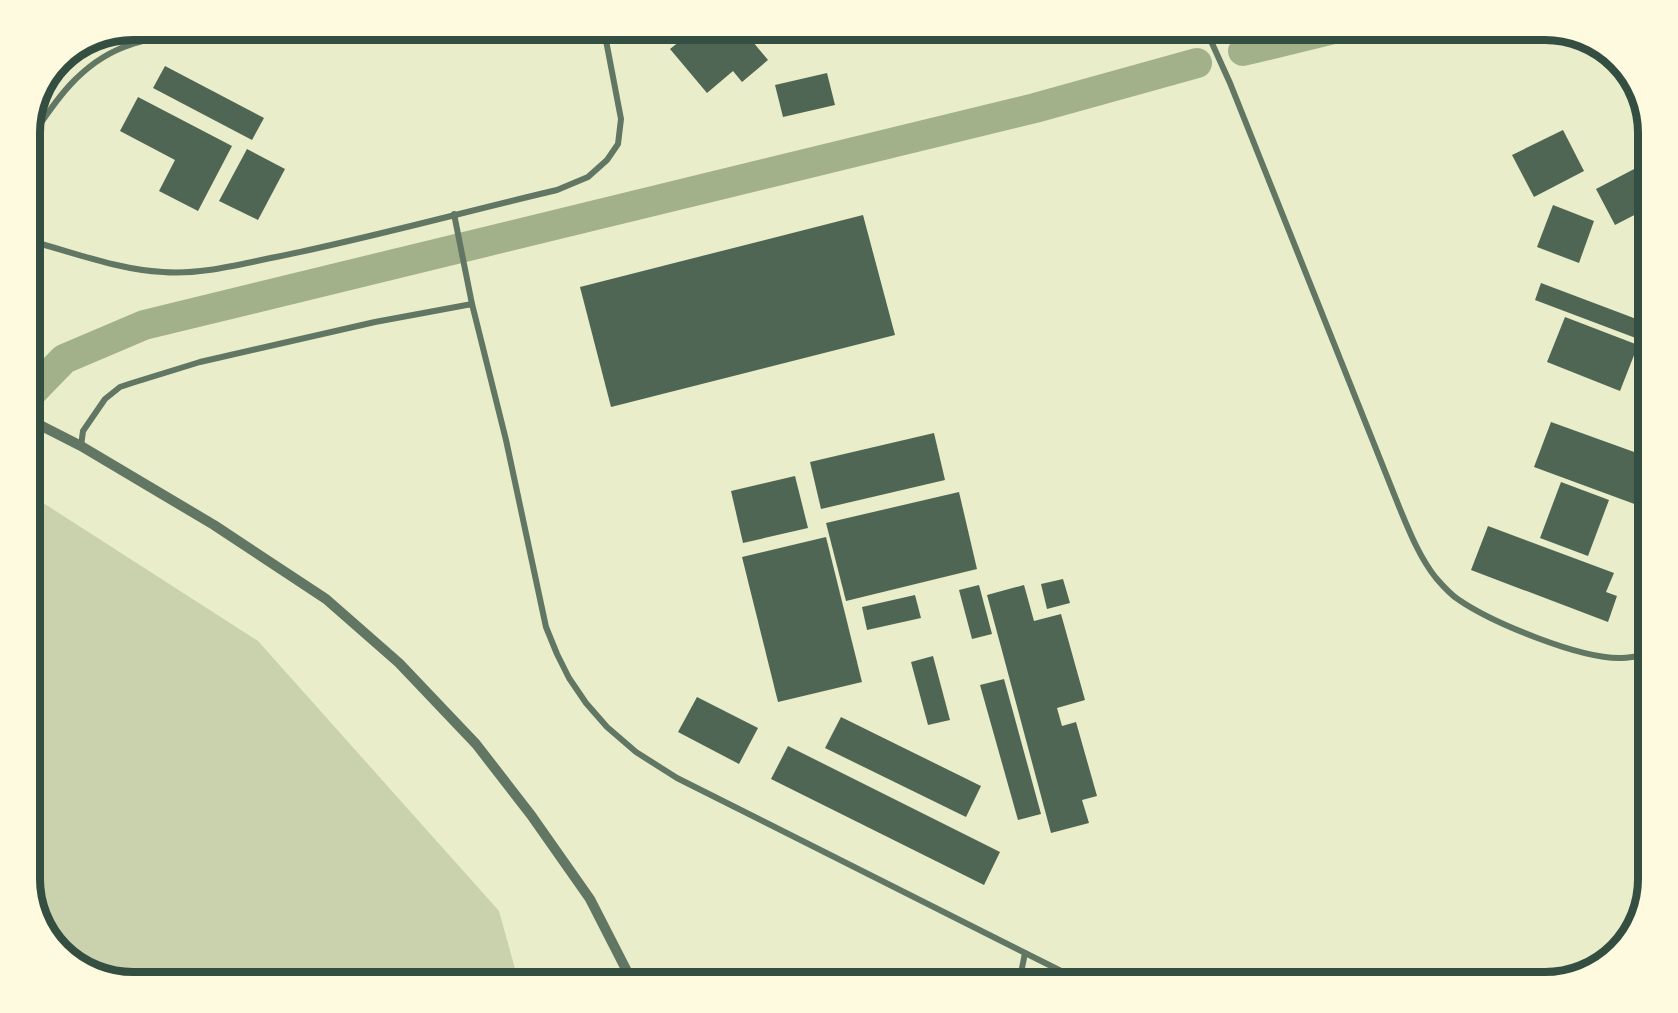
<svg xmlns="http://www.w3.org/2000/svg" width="1678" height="1013" font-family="'Asap Condensed',sans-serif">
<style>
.green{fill:#cad2ad}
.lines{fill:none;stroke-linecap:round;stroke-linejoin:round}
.canal{stroke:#a3b18a;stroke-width:30}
.building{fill:#4f6655}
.minor{stroke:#617663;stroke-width:6}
.tertiary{stroke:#617663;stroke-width:10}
.rim{fill:none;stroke:#344e41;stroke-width:8}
</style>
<rect width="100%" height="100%" fill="#e9edc9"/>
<polygon class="green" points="37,499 258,641 499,911 519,983 134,983 82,969 44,931 30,886 30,504"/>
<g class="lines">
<g class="canal">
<polyline points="1243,51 1330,30"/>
<polyline points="30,394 64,359 144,325 1035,108 1197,63"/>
</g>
</g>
<g class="building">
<polygon points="705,30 743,30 768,60 742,82 733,71 707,93 670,49 690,33 699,43 709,35"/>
<polygon points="165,66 264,118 252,140 153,88"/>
<polygon points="827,73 835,105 783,117 775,85"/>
<polygon points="138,97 232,146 198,211 159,191 175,160 120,131"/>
<polygon points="1563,130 1584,171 1534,197 1512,155"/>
<polygon points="247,149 285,169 258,220 219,201"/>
<polygon points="1636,168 1648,190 1648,208 1615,225 1596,189"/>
<polygon points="1553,205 1594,221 1579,263 1537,247"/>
<polygon points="863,215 895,335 611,407 580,287"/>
<polygon points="1541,283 1647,323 1641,340 1535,300"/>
<polygon points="1565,317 1638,345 1620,391 1547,362"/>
<polygon points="1551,422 1648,457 1648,509 1534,467"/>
<polygon points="934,433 945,480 821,509 810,462"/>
<polygon points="795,476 808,528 743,543 731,491"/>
<polygon points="1561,482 1609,500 1588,556 1540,538"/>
<polygon points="959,492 977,569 846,601 826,523"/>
<polygon points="1488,526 1614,573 1606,592 1617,596 1608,622 1471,570"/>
<polygon points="826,537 862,682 778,702 742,557"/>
<polygon points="1063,579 1070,603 1047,609 1041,584"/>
<polygon points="979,585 992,634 972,639 959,590"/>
<polygon points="1024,585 1034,621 1061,614 1085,700 1057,708 1062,726 1076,722 1097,796 1082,800 1089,823 1051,833 987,595"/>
<polygon points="915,595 921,618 867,630 862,607"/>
<polygon points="933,656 950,720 928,725 911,662"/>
<polygon points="1004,679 1041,814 1018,820 980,685"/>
<polygon points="697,697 758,728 739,764 678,732"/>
<polygon points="841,717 981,786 966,817 825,748"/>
<polygon points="788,746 1000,852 984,885 771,779"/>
</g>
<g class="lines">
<g class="minor">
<path d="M1206,30L1230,83L1400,509C1410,533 1420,558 1436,578C1442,585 1451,595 1459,600C1493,623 1580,659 1621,658C1630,658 1639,656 1648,654"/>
<path d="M30,139C55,101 80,64 124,47C145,39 169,35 191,30"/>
<polyline points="454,214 472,304"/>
<path d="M30,241C73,252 119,270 163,272C201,275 240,264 276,257C370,238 463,212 557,190L588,177L607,160L618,144L621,119L604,30"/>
<polyline points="81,446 83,431 105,399 120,387 132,383 200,362 375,322 472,304 506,440 546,627 557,654 569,678 586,703 607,727 636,752 677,778 1085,983"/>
<polyline points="1019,983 1025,953"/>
</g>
<polyline class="tertiary" points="30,420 81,446 214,525 326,599 399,663 476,744 531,815 590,899 633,983"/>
</g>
<path d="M0 0H1678V1013H0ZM133 40H1545A93 93 0 0 1 1638 133V879A93 93 0 0 1 1545 972H133A93 93 0 0 1 40 879V133A93 93 0 0 1 133 40Z" fill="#fefae0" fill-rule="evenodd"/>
<path class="rim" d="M133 40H1545A93 93 0 0 1 1638 133V879A93 93 0 0 1 1545 972H133A93 93 0 0 1 40 879V133A93 93 0 0 1 133 40Z"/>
</svg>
